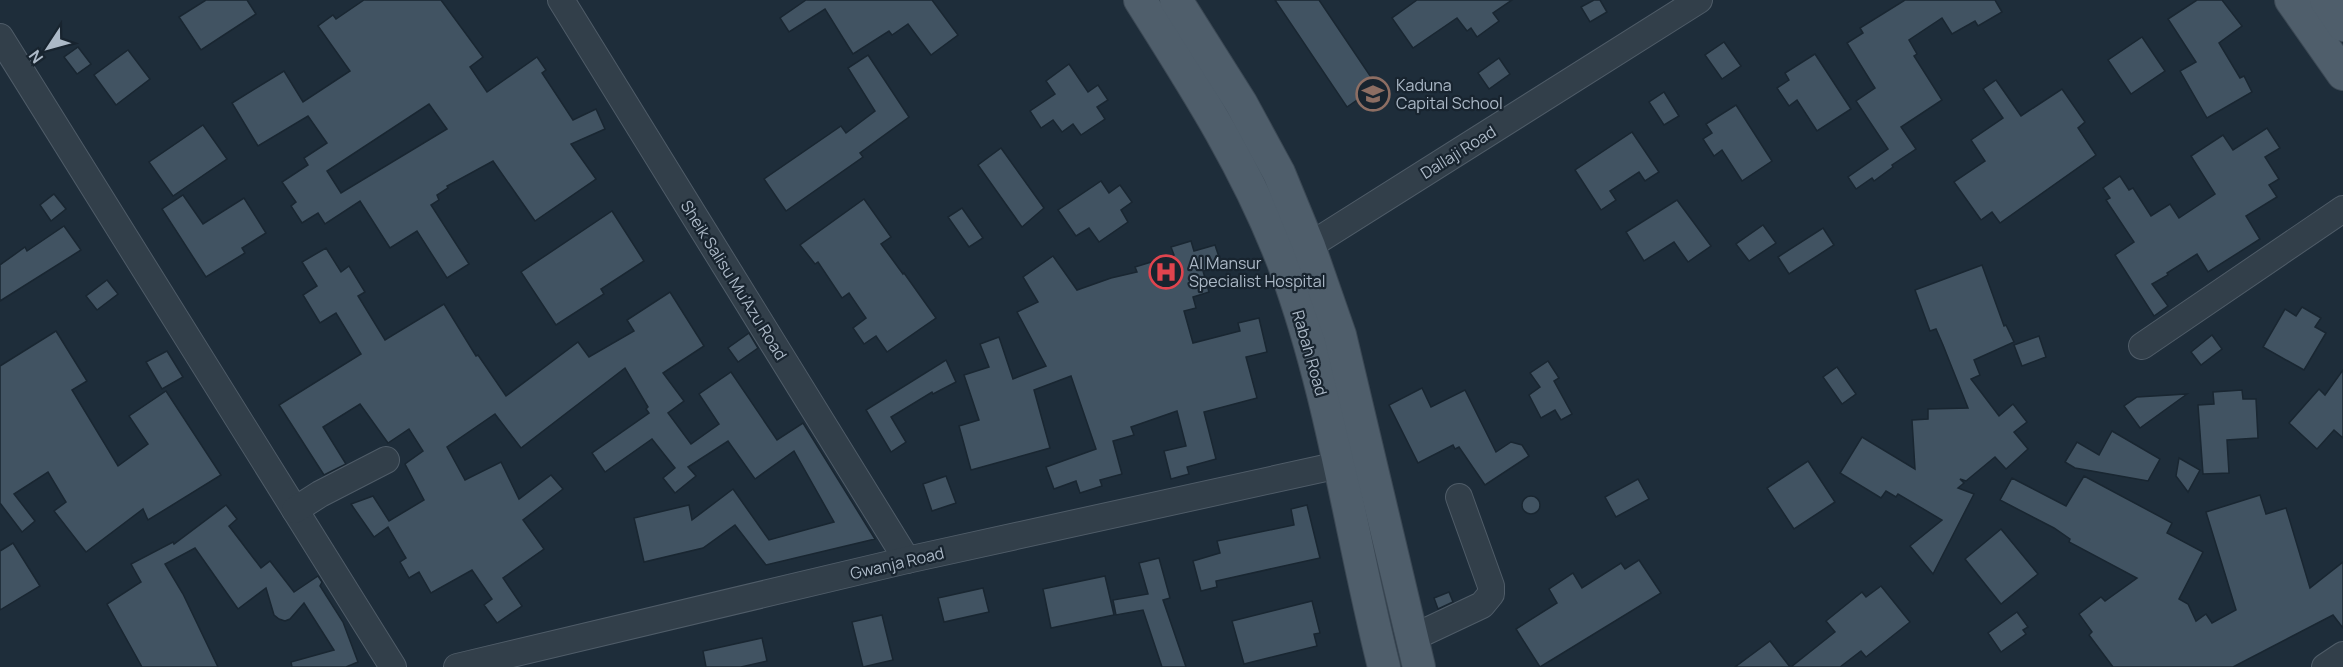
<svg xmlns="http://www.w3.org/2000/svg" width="2343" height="667" font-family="Manrope,sans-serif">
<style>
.building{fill:#415362;stroke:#192631;stroke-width:1.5;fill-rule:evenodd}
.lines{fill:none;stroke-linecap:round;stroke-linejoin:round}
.minor-casing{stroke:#4f5c68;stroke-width:28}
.major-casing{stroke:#3b4854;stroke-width:34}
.minor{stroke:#323f4a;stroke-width:26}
.major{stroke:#4f5e6b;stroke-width:32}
.labels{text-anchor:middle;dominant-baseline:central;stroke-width:4.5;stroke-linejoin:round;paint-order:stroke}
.poi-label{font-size:16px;fill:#acb9c7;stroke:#18242f;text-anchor:start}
.street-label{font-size:16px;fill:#acb9c7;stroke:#18242f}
</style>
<rect width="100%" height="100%" fill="#1e2d3a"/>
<g class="building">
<polygon points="206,0 247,0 256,14 201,50 179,17"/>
<path d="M364,0H441L483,57L470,67L487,92L537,57L546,70L542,73L573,120L596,109L605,129L571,144L596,179L535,221L493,161L447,186L448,188L437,195L439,200L431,205L469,264L447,278L417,231L390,248L360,201L325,224L318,213L302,223L291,206L296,202L282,182L308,165L304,158L327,143L308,116L258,146L232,103L284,71L303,102L350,71L318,26L333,15L336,19ZM429,104L447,129L341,193L327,171Z"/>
<polygon points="806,0 932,0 958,35 931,55 908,24 892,35 889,31 853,54 825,9 789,32 780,18"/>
<polygon points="1275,0 1319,0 1377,86 1347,107"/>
<polygon points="1417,0 1512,0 1493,13 1499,21 1477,37 1471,28 1467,31 1457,18 1413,48 1392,18"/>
<polygon points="1594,0 1600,0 1607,12 1590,22 1581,7"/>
<polygon points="1905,0 1995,0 2002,12 1978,26 1975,21 1952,34 1942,18 1909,40 1917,54 1914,56 1942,100 1901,127 1916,149 1892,165 1893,167 1874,181 1872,178 1856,189 1848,177 1888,149 1856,101 1875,88 1847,43 1863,33 1860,28"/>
<polygon points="2197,0 2222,0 2242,26 2219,43 2240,78 2244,76 2252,92 2207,118 2180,71 2196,62 2168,19"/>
<polygon points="2142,37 2165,71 2131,94 2108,60"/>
<polygon points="1724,42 1741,66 1722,79 1705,55"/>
<polygon points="78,47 91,64 77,74 64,57"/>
<polygon points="128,50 150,79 116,105 94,75"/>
<polygon points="1815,54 1851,109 1817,131 1797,100 1789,106 1777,88 1789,80 1785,73"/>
<polygon points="868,55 909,117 860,153 863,157 786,211 764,179 841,126 846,133 875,111 848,68"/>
<polygon points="1499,58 1510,74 1489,89 1478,73"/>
<polygon points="1069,64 1088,92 1098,85 1108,100 1097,107 1105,119 1081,135 1073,124 1062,132 1053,120 1041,128 1030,111 1055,94 1046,81"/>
<polygon points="1996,80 2021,116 2062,89 2085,122 2078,128 2096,155 2000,223 1992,212 1981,220 1954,182 1985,161 1971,140 2003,118 1983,89"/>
<polygon points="1664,92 1679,116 1664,125 1649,102"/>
<polygon points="1736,105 1772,161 1742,181 1722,150 1714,156 1703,139 1712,133 1706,124"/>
<polygon points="203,125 227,159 173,196 149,162"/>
<polygon points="2267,128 2280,148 2265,157 2279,179 2269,185 2277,197 2246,216 2260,239 2208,272 2197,254 2167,273 2168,275 2152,284 2168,306 2154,316 2115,255 2134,242 2106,200 2110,198 2103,188 2120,176 2129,190 2133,188 2151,216 2170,204 2179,218 2215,194 2191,156 2223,135 2233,150"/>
<polygon points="1632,132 1659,172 1645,181 1639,172 1610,191 1616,200 1601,210 1575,170"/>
<polygon points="1001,148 1044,208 1022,227 978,165"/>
<polygon points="1101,181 1109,193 1120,185 1132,202 1121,210 1128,222 1099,242 1089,228 1076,236 1058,210"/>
<polygon points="54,194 66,209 51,221 40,205"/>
<polygon points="183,195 203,224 244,198 266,233 242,248 245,253 206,277 162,209"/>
<polygon points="864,199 891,237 881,244 903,274 904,273 936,318 887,352 876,336 864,344 853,328 866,318 849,293 842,298 818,262 815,264 800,245"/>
<polygon points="1677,200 1711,246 1688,262 1674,242 1644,261 1626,232"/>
<polygon points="962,208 983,238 969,247 948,217"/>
<polygon points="612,211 644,261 601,289 604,294 556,325 521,272"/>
<polygon points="1763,225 1776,243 1749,261 1736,244"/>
<polygon points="64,226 81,250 0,301 0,265 25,247 27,251"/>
<polygon points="1823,228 1834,245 1789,274 1778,257"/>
<polygon points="1191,241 1194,251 1215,245 1222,266 1203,271 1209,292 1193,297 1196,308 1184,311 1193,343 1240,331 1238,323 1259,318 1267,352 1246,357 1257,398 1204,412 1216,459 1187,467 1189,474 1171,479 1164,451 1186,446 1177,411 1131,427 1134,435 1113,441 1122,474 1100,480 1102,486 1080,493 1076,481 1054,489 1046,467 1096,449 1071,376 1034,390 1050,448 971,470 959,426 979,420 964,375 989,367 980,344 999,337 1013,379 1046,366 1017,312 1038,302 1023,277 1053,256 1077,290 1111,278 1137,272 1135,267 1174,255 1171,247"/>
<polygon points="326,248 341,272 349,266 365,292 358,296 385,340 444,304 476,356 478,355 506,396 578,342 589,357 634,331 627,320 670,292 704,346 663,373 684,401 668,413 691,444 719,424 699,394 731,372 777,440 803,423 875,539 766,565 735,525 703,548 644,562 634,518 689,505 692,520 733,489 769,540 834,522 794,451 755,479 728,441 688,467 696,476 675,493 663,478 675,468 652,439 605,472 592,453 649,413 646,409 648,407 625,368 521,448 495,414 447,447 465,480 501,462 519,499 551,475 563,489 523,520 544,549 503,578 522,606 497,623 484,605 492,599 472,570 431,593 419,572 409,578 400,562 406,558 388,527 374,537 351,504 373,496 389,521 424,500 405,464 423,451 409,429 388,443 360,404 323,427 346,464 324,475 279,405 361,354 336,313 320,323 303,295 317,286 302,262"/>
<polygon points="1982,265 2004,326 2006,325 2014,342 1974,360 1980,375 1971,379 1999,416 2013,404 2027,422 2014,432 2028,449 2006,469 1995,457 1966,481 1960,479 1964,483 1958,488 1974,494 1933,574 1910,546 1942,520 1898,494 1896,497 1886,491 1881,498 1840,473 1862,437 1915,469 1912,420 1928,419 1928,409 1968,408 1943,345 1936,329 1930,331 1915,290"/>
<polygon points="107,280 118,294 97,310 86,296"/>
<polygon points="2302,307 2321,318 2315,327 2326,333 2304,370 2263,347 2285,309 2296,316"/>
<polygon points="56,331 87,381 72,390 118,466 148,444 129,416 166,391 221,475 148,520 143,509 86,552 54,511 66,502 48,472 14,494 35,521 22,532 0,503 0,366"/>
<polygon points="749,333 758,348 738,362 728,348"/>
<polygon points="2212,335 2222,349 2201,365 2191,352"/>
<polygon points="2039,336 2046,357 2022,366 2014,345"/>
<polygon points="167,351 183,377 162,389 146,362"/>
<polygon points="946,360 956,382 933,394 932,392 891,417 906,442 891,452 866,410"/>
<polygon points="1548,361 1559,378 1554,381 1572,414 1561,420 1555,410 1541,418 1529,395 1540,387 1530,373"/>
<polygon points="1837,367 1856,394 1842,404 1823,377"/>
<polygon points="2343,370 2343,438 2334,430 2317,449 2289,423 2319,389 2325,395"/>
<polygon points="1422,388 1431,407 1465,390 1496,452 1511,442 1522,445 1529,456 1485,485 1459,447 1455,449 1453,445 1418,463 1389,405"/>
<polygon points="2242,390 2243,399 2256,399 2258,438 2227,440 2229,473 2203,474 2198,405 2214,404 2213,392"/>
<polygon points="2187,394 2140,428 2124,406 2137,397"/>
<polygon points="2112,431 2160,459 2148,481 2075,468 2065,462 2077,442 2099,455"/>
<polygon points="2179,458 2200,470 2188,492 2176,476"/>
<polygon points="1808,461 1835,502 1794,529 1767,488"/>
<polygon points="946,476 956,503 932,511 923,484"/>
<polygon points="2084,476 2172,523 2167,533 2203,552 2179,599 2188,604 2196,621 2206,614 2212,623 2236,610 2206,512 2260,495 2266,514 2286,508 2310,588 2343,562 2343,628 2333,615 2233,667 2113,667 2089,635 2092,632 2079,614 2101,597 2105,601 2137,578 2069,542 2070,539 2054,528 2000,500 2012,478 2066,506"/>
<polygon points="1638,479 1649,499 1616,517 1605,497"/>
<circle cx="1531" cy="505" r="9"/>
<polygon points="226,505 237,519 229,526 261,568 270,561 294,592 318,576 322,582 320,586 343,622 358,662 346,667 292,667 291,662 334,650 304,603 290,619 285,621 279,619 274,615 266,588 238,609 195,548 165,564 183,594 218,667 142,667 107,604 141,582 131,564 173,542 174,544"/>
<polygon points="1307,505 1320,558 1216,581 1217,587 1201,591 1193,561 1220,553 1217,541 1294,525 1291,509"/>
<polygon points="2001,529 2038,574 2001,604 1965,559"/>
<polygon points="13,543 40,586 0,610 0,551"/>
<polygon points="1159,558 1170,598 1163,600 1186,667 1162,667 1143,610 1116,615 1113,600 1148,594 1139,563"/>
<polygon points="1639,560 1661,593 1540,667 1516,629 1557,603 1549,589 1573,573 1582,588 1621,563 1625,569"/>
<polygon points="1105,576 1114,615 1051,628 1043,589"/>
<polygon points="1881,586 1910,622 1866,657 1861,651 1840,667 1791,667 1835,632 1826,621 1862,592 1866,597"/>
<polygon points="983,588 989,612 944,622 938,598"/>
<polygon points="1449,592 1453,602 1438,609 1434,598"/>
<polygon points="1312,601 1320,633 1314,634 1317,646 1244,664 1232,621"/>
<polygon points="2017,612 2028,627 2023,630 2026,634 2001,652 1988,633"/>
<polygon points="882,615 893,660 863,667 852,622"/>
<polygon points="762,638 767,661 741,667 706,667 703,651"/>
<polygon points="1770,641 1790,667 1735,667"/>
</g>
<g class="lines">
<defs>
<g id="minor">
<polyline points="561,0 907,560"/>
<polyline points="0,37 393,667"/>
<polyline points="1309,246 1699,0"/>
<polyline points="2142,346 2343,209"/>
<polyline points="295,510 320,494 386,460"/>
<polyline points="1412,638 1482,605 1491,594 1491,586 1459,497"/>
<polyline points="457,667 907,560 1339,465"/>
<polyline points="2325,667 2343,655"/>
</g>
<g id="major">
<path d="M1140,0C1195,87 1246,166 1283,262C1332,393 1350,532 1384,667"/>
<polyline points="1176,0 1241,103 1279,173 1309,246 1340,335 1419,667"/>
<polyline points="2291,0 2343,74"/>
<polyline points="2326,0 2343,25"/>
</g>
</defs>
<use href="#minor" class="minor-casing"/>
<use href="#major" class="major-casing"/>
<use href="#minor" class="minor"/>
<use href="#major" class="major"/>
</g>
<defs>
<symbol id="school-ring" viewBox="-11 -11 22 22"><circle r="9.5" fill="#18242f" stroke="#8d6e63" stroke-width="1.5"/><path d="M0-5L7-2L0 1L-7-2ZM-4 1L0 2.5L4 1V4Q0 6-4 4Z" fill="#8d6e63"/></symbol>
<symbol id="hospital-ring" viewBox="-11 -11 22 22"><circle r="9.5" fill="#18242f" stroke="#e0444e" stroke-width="1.5"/><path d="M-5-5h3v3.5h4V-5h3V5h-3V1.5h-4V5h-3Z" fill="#e0444e"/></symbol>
</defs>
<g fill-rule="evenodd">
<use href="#school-ring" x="1354" y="75" width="38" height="38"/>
<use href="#hospital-ring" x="1147" y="253" width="38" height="38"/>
</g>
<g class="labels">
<g class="poi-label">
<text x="1396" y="85">Kaduna<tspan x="1396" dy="18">Capital School</tspan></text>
<text x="1189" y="263">Al Mansur<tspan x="1189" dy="18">Specialist Hospital</tspan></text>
</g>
<g class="street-label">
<text transform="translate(1458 152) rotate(-32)">Dallaji Road</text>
<text transform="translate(734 280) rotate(58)">Sheik Salisu Mu'Azu Road</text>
<text transform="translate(1310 353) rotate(74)">Rabah Road</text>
<text transform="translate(897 563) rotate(-13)">Gwanja Road</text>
</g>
</g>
<g transform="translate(48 48) rotate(234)" stroke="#18242f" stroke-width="4.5" paint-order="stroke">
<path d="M0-4.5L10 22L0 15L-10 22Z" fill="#acb9c7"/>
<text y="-9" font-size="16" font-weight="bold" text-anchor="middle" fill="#acb9c7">N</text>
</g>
</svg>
